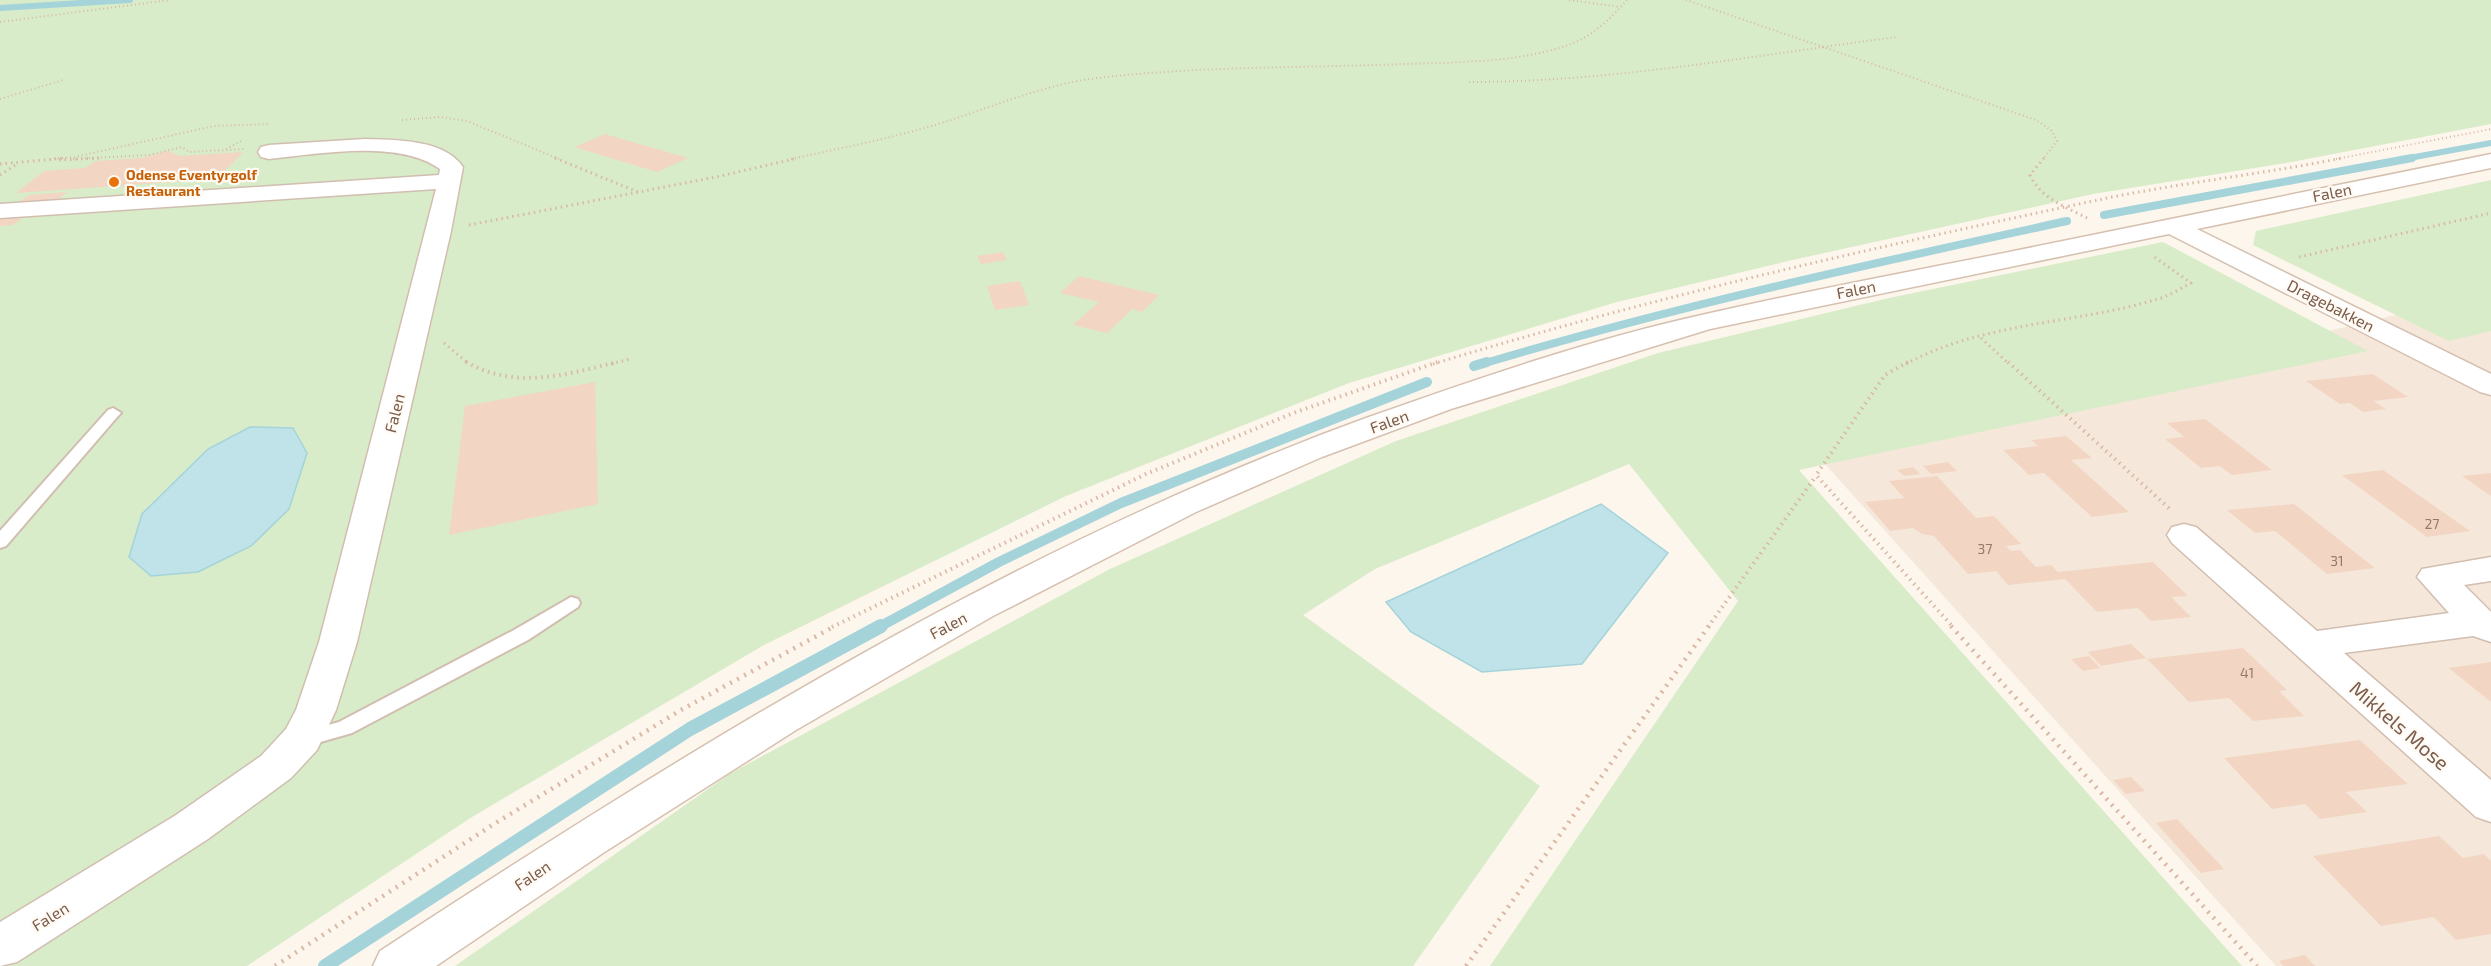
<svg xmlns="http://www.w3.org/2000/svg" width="2491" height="966" font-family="'Exo 2',sans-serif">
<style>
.residential{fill:#f5e8da}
.green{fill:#d8ecc9}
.water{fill:#bfe3e8;stroke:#a5d3da;stroke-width:1.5}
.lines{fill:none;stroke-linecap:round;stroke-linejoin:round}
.stream-far3{stroke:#a5d3da;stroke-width:6}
.stream-far2{stroke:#a5d3da;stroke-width:8}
.stream-far1{stroke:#a5d3da;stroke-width:10}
.stream{stroke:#a5d3da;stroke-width:14}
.building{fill:#f3d5c3}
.lane-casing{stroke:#d1beb0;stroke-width:4}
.street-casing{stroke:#d1beb0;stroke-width:3}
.secondary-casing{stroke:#d6c0b0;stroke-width:3}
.path-far3{stroke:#d9b8a5;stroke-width:2;stroke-dasharray:1 3;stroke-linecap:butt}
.path-far2{stroke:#d9b8a5;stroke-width:3;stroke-dasharray:1.5 4;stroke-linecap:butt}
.path-far1{stroke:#d9b8a5;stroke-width:4;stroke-dasharray:1.5 4.5;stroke-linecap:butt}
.path{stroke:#d9b8a5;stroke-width:4.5;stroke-dasharray:2 6;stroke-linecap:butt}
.lane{fill:#fff;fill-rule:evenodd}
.street{fill:#fff;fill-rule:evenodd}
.secondary{fill:#fff;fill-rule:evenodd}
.food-dot{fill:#e8710a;stroke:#fffaf3;stroke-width:2}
.labels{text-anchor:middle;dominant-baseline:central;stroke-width:4.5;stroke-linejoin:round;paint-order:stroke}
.far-food-label{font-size:14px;font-weight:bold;fill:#c56008;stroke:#fffaf3;text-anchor:start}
.number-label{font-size:14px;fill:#987a6a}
.street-label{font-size:16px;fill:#7a5c4d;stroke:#fffaf3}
.near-street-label{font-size:20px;fill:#7a5c4d;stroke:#fffaf3}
</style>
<rect width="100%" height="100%" fill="#fdf6ec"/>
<polygon class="residential" points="2491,292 2491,966 2276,966 1816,454"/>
<g class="green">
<polygon points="0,0 2491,0 2491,124 2286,163 2093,194 1788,261 1617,302 1349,383 1066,496 764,645 472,817 247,966 0,966"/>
<polygon points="2491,180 2491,331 2449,341 2253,245 2256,231"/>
<polygon points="2163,242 2368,351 1799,470 2242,966 1490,966 1738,601 1629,464 1375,569 1303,615 1540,786 1413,966 455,966 731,773 1110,569 1396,441 1658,353 1889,298"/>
</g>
<g class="water">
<polygon points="250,427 293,428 307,453 289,509 251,546 198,572 151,576 129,557 142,514 208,449"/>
<polygon points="1601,504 1668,553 1582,664 1482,672 1411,632 1386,602"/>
</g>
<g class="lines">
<g class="stream-far3">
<polyline points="0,8 130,0"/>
<polyline points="2404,159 2491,143"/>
</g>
<g class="stream-far2">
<polyline points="2104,215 2412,158"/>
<path d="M1482,364C1675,306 1871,264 2067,221"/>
</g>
<g class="stream-far1">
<polyline points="1474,366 1487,362"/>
<polyline points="879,627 999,562 1121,503 1427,382"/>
</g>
<polyline class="stream" points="325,966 690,729 881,626"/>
</g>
<g class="building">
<polygon points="605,134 688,158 657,172 574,147"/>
<polygon points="168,151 180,156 243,152 217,179 16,193 44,171 86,168 95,161 142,158"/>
<polygon points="67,192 56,201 18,203 29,195"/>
<polygon points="23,217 13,225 0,226 0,219"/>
<polygon points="1003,252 1007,260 981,264 977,256"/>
<polygon points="1079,276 1159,295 1142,312 1132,309 1107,333 1073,325 1099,302 1060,293"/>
<polygon points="1020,281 1029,305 995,310 987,286"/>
<polygon points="2373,374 2408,397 2373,401 2386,409 2363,412 2350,403 2340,404 2306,381"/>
<polygon points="595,382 598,504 449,535 465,406"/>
<polygon points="2205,419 2272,470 2232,475 2220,466 2201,468 2165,439 2184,437 2167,423"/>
<polygon points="2066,436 2092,458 2071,460 2129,512 2092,517 2044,473 2029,475 2003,450 2038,446 2031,440"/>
<polygon points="1948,462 1957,471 1931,474 1923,466"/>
<polygon points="1913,467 1920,474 1904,476 1897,470"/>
<polygon points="2383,470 2470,531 2427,537 2342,475"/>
<polygon points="2491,473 2491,496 2462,476"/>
<polygon points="1937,476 1976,518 1994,516 2021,544 2006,546 2011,551 2020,550 2036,567 2051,565 2058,572 2153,562 2188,596 2171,597 2191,617 2151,621 2138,608 2097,612 2065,579 2008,585 1996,571 1968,574 1934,536 1922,534 1913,528 1890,531 1865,502 1904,498 1889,481"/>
<polygon points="2294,504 2375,568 2327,574 2275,531 2255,533 2227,510"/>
<polygon points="2131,644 2146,658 2101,666 2088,652"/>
<polygon points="2243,648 2287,690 2279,691 2304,716 2253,721 2229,698 2189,702 2147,659"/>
<polygon points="2089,656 2100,668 2083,671 2071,659"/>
<polygon points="2491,662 2491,702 2449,668"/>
<polygon points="2360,740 2408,784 2346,792 2367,812 2320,819 2305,804 2272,809 2224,758"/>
<polygon points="2131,777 2145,791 2126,794 2113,780"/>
<polygon points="2177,819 2224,869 2201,873 2156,823"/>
<polygon points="2439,836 2463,858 2484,854 2491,861 2491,934 2456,940 2434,917 2381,926 2313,856"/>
<polygon points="2305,955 2315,966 2283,966 2279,961"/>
</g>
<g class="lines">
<defs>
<g id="lane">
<polygon points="113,408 121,413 118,416 6,546 0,548 0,531 108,410"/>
<polygon points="571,597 578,599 580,603 578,607 528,640 352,733 303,747 296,744 293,739 296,734 339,722 514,630"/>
</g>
<g id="street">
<path d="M365,139C396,140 444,139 463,167L451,231L357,642L336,710L317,750L291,778L208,839L17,962L0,966V922L176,815L261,756L286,729L296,710L319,642L436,189L0,218V204L439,175L440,169C398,139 319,154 269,159L261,157L258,152L261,147L269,145Z"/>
<polygon points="2184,524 2196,527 2317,631 2449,613 2417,577 2422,569 2491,557 2491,581 2464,585 2491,612 2491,642 2473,636 2344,653 2491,780 2491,822 2476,817 2172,543 2167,535 2172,527"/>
</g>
<path id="secondary" d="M2491,154V168L2197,229L2491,374V395L2480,392L2169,234L1710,329L1451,409L1322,457L1196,512L993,616L796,730L603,853L436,966H373L380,951C692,747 1014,546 1366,418C1476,379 1592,339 1706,314C1806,291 1908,272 2009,252C2170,219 2329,187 2491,154Z"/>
</defs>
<use href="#lane" class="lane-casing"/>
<use href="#street" class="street-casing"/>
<use href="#secondary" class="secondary-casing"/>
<g class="path-far3">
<polyline points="1569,0 1620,7"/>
<polyline points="1686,0 2036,120 2052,131 2057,141 2043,159"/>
<polyline points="0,22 170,0"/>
<path d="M1469,82C1612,82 1756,55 1897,37"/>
<polyline points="0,99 63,80"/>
<polyline points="402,120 440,117 467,121 559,159"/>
<polyline points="226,149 243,140"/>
<polyline points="50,159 74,157 214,126 268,124"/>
<polyline points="73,159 149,155 182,147 189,152 244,149"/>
<path d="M791,159C837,149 883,140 928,127C984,111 1039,85 1097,78C1199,66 1303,68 1405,64C1459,62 1519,63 1571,44C1593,36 1612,17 1627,0"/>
<polyline points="2336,159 2491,129"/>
</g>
<g class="path-far2">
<polyline points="555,158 638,192"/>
<path d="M2044,158L2030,175C2040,198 2066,207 2087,218"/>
<polyline points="59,160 100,158"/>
<polyline points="0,164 66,158"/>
<polyline points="0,175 17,164"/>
<polyline points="469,225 716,177 798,158"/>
<polyline points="2299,257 2491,213"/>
<polyline points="1981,338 2009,364"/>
<polyline points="444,343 469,364"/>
<polyline points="611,364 630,359"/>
<path d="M1433,364C1655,296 1885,245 2112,197C2189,182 2267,173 2343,158"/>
<path d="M1906,364C1982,322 2076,324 2158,299C2169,296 2181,288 2191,283L2153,256"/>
</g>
<g class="path-far1">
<path d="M466,362C516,390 565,375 617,362"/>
<polyline points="1908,362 1885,375 1816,475 1953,627"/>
<polyline points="2008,362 2171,510"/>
<polyline points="832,627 1146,474 1291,414 1438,362"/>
<polyline points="1708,627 1816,476"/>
</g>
<g class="path">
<polyline points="1951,626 2257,966"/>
<polyline points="275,966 494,824 681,710 835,626"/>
<polyline points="1466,966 1709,626"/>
</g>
<use href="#lane" class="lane"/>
<use href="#street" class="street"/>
<use href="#secondary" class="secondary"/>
</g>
<circle class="food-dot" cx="114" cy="182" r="6"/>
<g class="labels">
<g class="far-food-label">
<text x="126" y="174">Odense Eventyrgolf<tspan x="126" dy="16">Restaurant</tspan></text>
</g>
<g class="number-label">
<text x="2432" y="523">27</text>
<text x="1985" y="548">37</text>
<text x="2337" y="560">31</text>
<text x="2247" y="672">41</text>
</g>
<g class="street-label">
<text transform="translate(2332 192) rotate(-11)">Falen</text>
<text transform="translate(1856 289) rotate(-11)">Falen</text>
<text transform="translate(2331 305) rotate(27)">Dragebakken</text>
<text transform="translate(394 413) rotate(-76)">Falen</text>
<text transform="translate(1389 421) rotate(-20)">Falen</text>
<text transform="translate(948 625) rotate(-28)">Falen</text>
<text transform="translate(532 875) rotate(-34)">Falen</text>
<text transform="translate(50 916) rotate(-32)">Falen</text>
</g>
<g class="near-street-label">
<text transform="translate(2400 725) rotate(41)">Mikkels Mose</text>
</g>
</g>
</svg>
